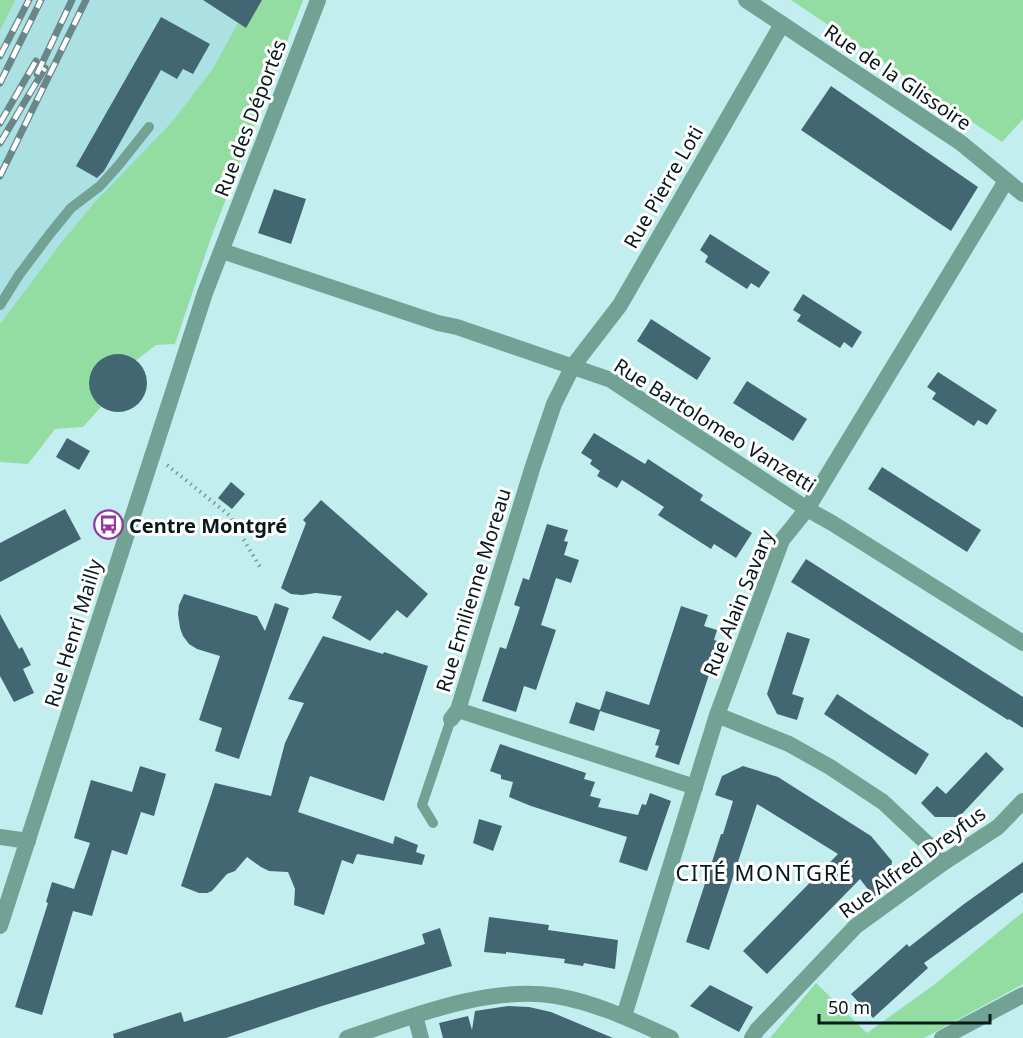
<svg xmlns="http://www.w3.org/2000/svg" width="1023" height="1038" font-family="'Noto Sans',sans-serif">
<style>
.built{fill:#ace1e3}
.green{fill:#93dda2}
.building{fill:#436673}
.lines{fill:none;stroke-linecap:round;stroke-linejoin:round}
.path{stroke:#799a9c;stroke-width:4;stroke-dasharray:1.5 4.5;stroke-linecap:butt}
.service{stroke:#71a294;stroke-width:10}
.minor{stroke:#71a294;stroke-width:16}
.tertiary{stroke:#71a294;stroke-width:16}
.rail-casing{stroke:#698789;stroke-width:7}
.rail{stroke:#fff;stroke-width:4.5;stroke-dasharray:14;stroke-linecap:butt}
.labels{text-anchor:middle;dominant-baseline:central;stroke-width:6;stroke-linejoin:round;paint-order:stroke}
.street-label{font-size:20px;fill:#091a1b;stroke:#fff}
.poi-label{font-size:20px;font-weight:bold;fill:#091a1b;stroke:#fff;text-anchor:start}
.quarter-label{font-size:22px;letter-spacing:1.5px;fill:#091a1b;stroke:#fff}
</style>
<rect width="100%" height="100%" fill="#c2eef0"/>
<polygon class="built" points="0,0 303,0 212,235 0,377"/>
<g class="green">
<polygon points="0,0 15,0 0,31"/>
<path d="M262,0H303L212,235L175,344L156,345L135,361C103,339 72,380 101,407L83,427L55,429L28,464L0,462V324L61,243L95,202L172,122L212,70L238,23L246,27Z"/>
<polygon points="791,0 1023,0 1023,119 1002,142"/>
<polygon points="1023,912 1023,984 924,1038 770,1038 816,983 867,1033 935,984"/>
</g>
<g class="building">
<polygon points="203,0 262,0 246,28"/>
<polygon points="161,17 210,44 193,74 183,69 177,79 161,70 104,171 97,178 76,166"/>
<polygon points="831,86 978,187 951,231 801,130"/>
<polygon points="274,189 306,199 291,244 258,233"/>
<polygon points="710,234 770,272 759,288 751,283 747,289 705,262 708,256 700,250"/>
<polygon points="803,294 862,332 852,348 844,342 840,348 797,321 801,315 793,310"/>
<polygon points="651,319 711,358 697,380 637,341"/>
<circle cx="118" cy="383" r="29"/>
<polygon points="938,372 997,410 987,425 978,420 974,426 932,399 936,393 927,387"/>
<polygon points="747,381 807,419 793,441 733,403"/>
<polygon points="594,433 645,464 648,459 703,495 700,500 752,533 736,558 714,544 711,549 658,515 664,507 622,480 617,488 597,476 600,471 590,464 592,460 581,453"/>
<polygon points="67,438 90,451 79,470 56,457"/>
<polygon points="882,467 981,530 967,552 868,489"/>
<polygon points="231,482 245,494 232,509 218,498"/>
<polygon points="321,500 428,594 407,618 397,610 370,641 332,618 342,596 316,593 302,595 291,594 281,588 306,523 303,520"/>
<polygon points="65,509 81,539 0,582 0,543"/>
<polygon points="547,524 568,530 564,541 568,542 564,555 579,560 571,583 556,578 541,625 556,630 536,690 524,686 516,712 482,701 500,647 506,649 520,607 514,605 523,578 529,580"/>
<polygon points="806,559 1023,697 1023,728 1009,719 1008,720 791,582"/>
<polygon points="184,594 257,616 265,631 275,603 289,608 239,759 215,751 222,728 199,720 220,656 197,649 189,644 183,636 180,628 178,614 179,605"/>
<polygon points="681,606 708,615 704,626 717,630 714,640 720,642 679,765 655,757 659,746 655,745 660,730 600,711 594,731 569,723 576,702 600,710 606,691 649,705"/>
<polygon points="0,614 19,649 22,647 31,665 23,669 34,693 14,702 0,676"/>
<polygon points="787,632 810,639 792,694 804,698 797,720 777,714 767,694"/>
<polygon points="323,636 383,654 384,652 428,666 384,801 310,776 298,812 393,844 395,836 418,845 416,852 425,855 422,865 357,854 353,864 342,860 324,915 294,905 295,889 288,872 269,871 261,867 247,857 235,871 227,874 212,891 207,893 199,893 181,886 215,783 271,796 285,743 304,703 288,699"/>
<polygon points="837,694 929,754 916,775 824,714"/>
<polygon points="500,744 586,773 584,779 595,782 590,796 601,799 598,807 638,815 642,804 646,805 650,793 671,801 647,871 619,862 627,837 531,806 509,797 513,782 501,779 501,775 490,771"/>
<polygon points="986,752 1004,769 959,817 935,817 921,803 937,786 946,794"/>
<polygon points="140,766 166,774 154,816 141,812 127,855 112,850 92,916 73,911 42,1015 15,1007 48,903 46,902 52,882 74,889 90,843 74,838 91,780 132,792"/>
<polygon points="743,766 778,777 871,836 892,861 889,884 874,897 860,879 767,974 743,951 838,854 757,804 709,950 686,942 721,834 723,834 733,801 715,795 722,776"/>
<polygon points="479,819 502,826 493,851 473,843"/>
<polygon points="1023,862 1023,892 924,963 928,968 873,1018 851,994 907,944 909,947 964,904"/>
<polygon points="489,917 549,925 548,930 618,940 615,969 584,963 583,966 564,963 565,959 506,952 506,954 484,952"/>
<polygon points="440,928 452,966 322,1006 226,1038 114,1038 113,1034 181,1012 184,1022 425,944 422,934"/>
<polygon points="710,985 753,1007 739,1032 690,1006"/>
<polygon points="508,1006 529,1007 551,1012 613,1038 443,1038 439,1023 468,1016 472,1030 475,1011"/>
</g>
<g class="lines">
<polyline class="path" points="167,465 229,515 260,567"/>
<g class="service">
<polyline points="0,305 19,275 49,235 71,208 100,186 118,166 149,127"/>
<polyline points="433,823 422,805 451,719"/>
</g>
<g class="minor">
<polyline points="746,0 961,143 1023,194"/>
<polyline points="458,710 695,787"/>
<polyline points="717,715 789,744 830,767 883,802 933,849 943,863"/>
<polyline points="451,719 458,710 533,466 554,404 573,366 620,305 782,24"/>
<polyline points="0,837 28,841"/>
<polyline points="415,1016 421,1038"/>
<polyline points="624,1016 717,715 782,540 807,509 1006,181"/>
<path d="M347,1038C411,1017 488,985 556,996C597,1003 634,1021 671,1038"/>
<polyline points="752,1038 757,1030 856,926 943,863 998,827 1023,801"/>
</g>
<g class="tertiary">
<polyline points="222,251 438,323 457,327 611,380 807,509 832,523 1023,643"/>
<polyline points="0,926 205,293 318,0"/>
<polyline points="942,1038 1023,995"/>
</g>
<defs>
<g id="rail">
<polyline points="0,56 29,0"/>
<polyline points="37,74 72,0"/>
<polyline points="0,83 41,0"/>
<polyline points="0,123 36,61"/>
<polyline points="0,143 45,68"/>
<polyline points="0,176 86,0"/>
</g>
</defs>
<use href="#rail" class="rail-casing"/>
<use href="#rail" class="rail"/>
</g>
<defs>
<symbol id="bus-ring" viewBox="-11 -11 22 22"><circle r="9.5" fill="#fff" stroke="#96369f" stroke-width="1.5"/><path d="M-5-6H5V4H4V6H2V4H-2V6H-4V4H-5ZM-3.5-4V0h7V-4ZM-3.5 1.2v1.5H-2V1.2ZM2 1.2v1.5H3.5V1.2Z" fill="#96369f"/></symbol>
</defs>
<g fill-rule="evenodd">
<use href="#bus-ring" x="92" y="508" width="33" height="33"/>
</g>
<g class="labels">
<g class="street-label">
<text transform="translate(898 77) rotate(34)">Rue de la Glissoire</text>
<text transform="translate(250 118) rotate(-69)">Rue des Déportés</text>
<text transform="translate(663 187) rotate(-60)">Rue Pierre Loti</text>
<text transform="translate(715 425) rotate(32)">Rue Bartolomeo Vanzetti</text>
<text transform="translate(473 590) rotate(-73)">Rue Emilienne Moreau</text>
<text transform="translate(738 603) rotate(-68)">Rue Alain Savary</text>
<text transform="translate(73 633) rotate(-73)">Rue Henri Mailly</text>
<text transform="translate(912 862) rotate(-36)">Rue Alfred Dreyfus</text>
</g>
<g class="poi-label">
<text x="129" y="525">Centre Montgré</text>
</g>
<g class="quarter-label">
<text x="764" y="872">CITÉ MONTGRÉ</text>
</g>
</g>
<path d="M819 1014v9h171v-9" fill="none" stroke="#091a1b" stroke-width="3"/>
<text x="828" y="1014" font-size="18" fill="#091a1b" stroke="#ffffff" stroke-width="4.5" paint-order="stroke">50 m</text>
</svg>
